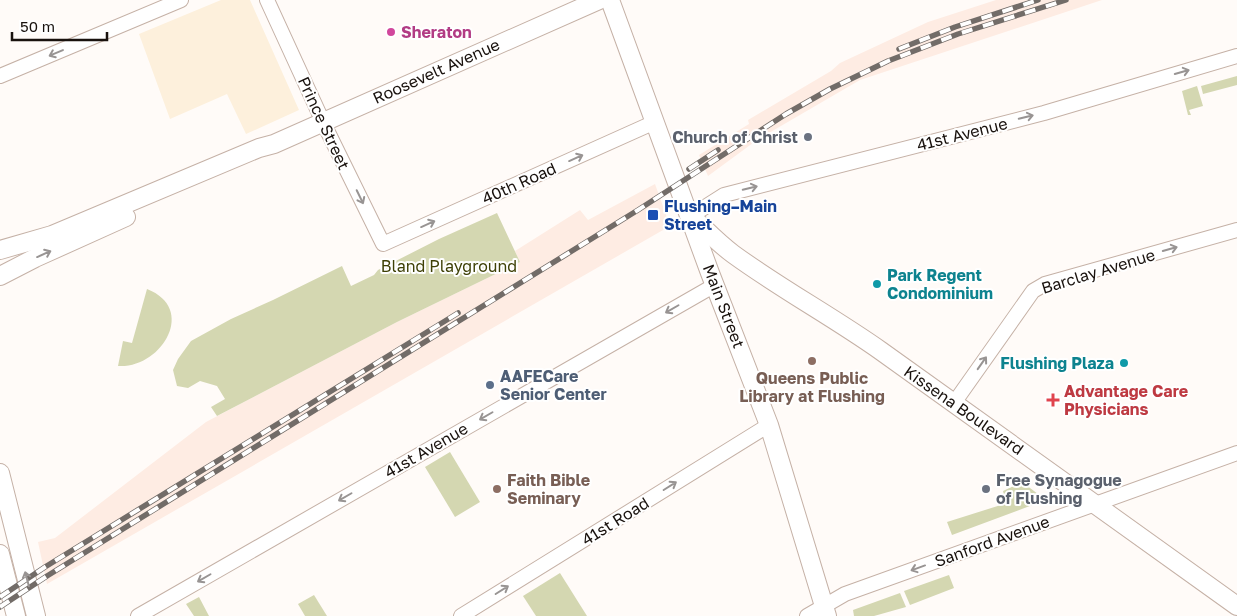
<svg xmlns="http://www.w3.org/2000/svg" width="1237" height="616" font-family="'Golos Text',sans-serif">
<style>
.commercial{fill:#fdf0dc}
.built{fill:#feece3}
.green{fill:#d4d7b1}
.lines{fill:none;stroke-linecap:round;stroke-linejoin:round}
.minor-casing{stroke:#c5b1a6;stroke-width:16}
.major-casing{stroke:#c5b1a6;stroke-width:20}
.minor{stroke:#fff;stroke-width:14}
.major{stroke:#fff;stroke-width:18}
.rail-casing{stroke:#726c68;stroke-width:5.5}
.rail{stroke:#fff;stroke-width:4;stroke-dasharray:11;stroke-linecap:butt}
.oneway{stroke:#989493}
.hotel-dot{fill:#d1479c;stroke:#fff;stroke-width:2}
.worship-dot{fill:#6b7280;stroke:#fff;stroke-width:2}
.transit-dot{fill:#1a4fb4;stroke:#fff;stroke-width:2}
.culture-dot{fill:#0f9aa8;stroke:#fff;stroke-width:2}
.education-dot{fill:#8d6e63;stroke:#fff;stroke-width:2}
.service-dot{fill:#5c6f8a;stroke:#fff;stroke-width:2}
.health-dot{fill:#e0444e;stroke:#fff;stroke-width:2}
.labels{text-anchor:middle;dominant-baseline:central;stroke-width:4;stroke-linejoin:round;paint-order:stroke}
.hotel-label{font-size:16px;font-weight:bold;fill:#b23c85;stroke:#fff;text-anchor:start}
.street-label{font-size:16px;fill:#19120e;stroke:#fff}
.worship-label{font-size:16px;font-weight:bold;fill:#5b616d;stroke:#fff;text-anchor:end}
.transit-label{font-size:16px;font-weight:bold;fill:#164399;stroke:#fff;text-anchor:start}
.park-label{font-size:16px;fill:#3e4006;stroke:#fff}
.culture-label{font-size:16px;font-weight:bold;fill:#0d838f;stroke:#fff;text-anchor:start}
.service-label{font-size:16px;font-weight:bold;fill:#4e5e75;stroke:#fff;text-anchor:start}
.education-label{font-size:16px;font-weight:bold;fill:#785e54;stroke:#fff}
.health-label{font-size:16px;font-weight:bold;fill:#be3a42;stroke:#fff;text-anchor:start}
</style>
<rect width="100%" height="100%" fill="#fffbf8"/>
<polygon class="commercial" points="221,0 250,0 299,110 246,134 227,94 170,119 139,34"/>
<g class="built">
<polygon points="996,0 1102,0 860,80 757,140 708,176 699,155 749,124 748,120 831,71 840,63 928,22"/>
<polygon points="655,184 670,226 47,584 38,542 55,538 206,422 397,322 520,262 515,251 580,210 588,220"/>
</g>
<g class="green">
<polygon points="1237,76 1237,85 1203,94 1201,86"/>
<polygon points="1197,86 1203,106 1189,110 1191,115 1188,115 1182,91"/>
<polygon points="497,213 520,262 397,322 217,416 211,407 225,399 217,386 200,381 188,388 177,386 173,370 178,359 191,341 231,319 273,300 342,266 351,286 374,275 378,270 439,239"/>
<path d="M147,289C198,309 161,369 118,366L123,341L132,343Z"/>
<polygon points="450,452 480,502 455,517 425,467"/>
<polygon points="1022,482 1046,500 952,535 947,522 1004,504 1002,496 1004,495 1003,491"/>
<polygon points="560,573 587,616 536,616 523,596"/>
<polygon points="949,575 954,588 910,605 904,591"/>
<polygon points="900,593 906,607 874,616 854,616 853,610"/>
<polygon points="314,595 327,616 305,616 298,604"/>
<polygon points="199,597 209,616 210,616 194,616 186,604"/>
</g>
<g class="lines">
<defs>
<g id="minor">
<polyline points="267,0 323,122 383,244 655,122"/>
<polyline points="0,76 181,0"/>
<polyline points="691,216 724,195 1044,113 1237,56"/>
<polyline points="954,403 1033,291 1045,284 1237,230"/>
<polyline points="138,616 715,285"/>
<polyline points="461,616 769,425"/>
<polyline points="807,616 845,594 1237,453"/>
</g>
<g id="major">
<polyline points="610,0 710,273 769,425 827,616"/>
<path d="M691,216C705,229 718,243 733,254C781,289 833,317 881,351C1000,435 1118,521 1237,606"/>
<polyline points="0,250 52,235 259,148 274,144 599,0"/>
<polyline points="0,276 35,258 126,217"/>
<polyline points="0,473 36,616"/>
<polyline points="0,554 16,616"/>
</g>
</defs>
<use href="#minor" class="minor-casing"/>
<use href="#major" class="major-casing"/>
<use href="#minor" class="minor"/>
<use href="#major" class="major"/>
<defs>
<g id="rail">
<polyline points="899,49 955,27 1038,0"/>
<polyline points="689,169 718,150"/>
<polyline points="0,597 45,567 458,313"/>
<polyline points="0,607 47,576 638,210 786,114 830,89 888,61 958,34 1066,0"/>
</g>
</defs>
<use href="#rail" class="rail-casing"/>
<use href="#rail" class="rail"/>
</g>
<defs><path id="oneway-shaft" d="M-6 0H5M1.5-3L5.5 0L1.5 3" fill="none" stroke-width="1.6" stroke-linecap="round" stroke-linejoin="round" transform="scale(1.25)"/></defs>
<g class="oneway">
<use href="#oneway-shaft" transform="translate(56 53) rotate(157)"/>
<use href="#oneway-shaft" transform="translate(1182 72) rotate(-16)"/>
<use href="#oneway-shaft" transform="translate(1026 117) rotate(-14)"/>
<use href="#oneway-shaft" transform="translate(576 158) rotate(-24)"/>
<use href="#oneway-shaft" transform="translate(750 188) rotate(-14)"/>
<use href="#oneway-shaft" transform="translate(360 197) rotate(64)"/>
<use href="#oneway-shaft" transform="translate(428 224) rotate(-24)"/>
<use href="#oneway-shaft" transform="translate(1170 249) rotate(-16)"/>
<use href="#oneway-shaft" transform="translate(44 254) rotate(-24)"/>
<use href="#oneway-shaft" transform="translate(672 309) rotate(150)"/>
<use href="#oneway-shaft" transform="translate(982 363) rotate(-55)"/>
<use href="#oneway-shaft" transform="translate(486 416) rotate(150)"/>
<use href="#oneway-shaft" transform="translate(670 486) rotate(-32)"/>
<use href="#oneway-shaft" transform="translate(345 497) rotate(150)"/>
<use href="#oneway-shaft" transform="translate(918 568) rotate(160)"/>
<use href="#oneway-shaft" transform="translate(204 578) rotate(150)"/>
<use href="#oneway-shaft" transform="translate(27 579) rotate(-105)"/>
<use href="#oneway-shaft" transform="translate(502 590) rotate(-32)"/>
</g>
<circle class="hotel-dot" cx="391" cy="32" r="5"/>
<g class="worship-dot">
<circle cx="808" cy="137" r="5"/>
<circle cx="986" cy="489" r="5"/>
</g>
<rect class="transit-dot" x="647" y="209" width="12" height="12" rx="2.5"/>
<g class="culture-dot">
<circle cx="877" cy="284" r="5"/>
<circle cx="1124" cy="363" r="5"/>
</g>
<g class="education-dot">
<circle cx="812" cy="361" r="5"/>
<circle cx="497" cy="489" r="5"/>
</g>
<circle class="service-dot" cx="490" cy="385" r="5"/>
<path class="health-dot" d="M1050.5 392.5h5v5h5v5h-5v5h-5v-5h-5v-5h5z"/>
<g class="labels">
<g class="hotel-label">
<text x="401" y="32">Sheraton</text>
</g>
<g class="street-label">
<text transform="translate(436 71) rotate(-24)">Roosevelt Avenue</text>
<text transform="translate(324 123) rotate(65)">Prince Street</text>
<text transform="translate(962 134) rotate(-14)">41st Avenue</text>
<text transform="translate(519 183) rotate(-24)">40th Road</text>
<text transform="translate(1098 271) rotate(-17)">Barclay Avenue</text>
<text transform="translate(724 306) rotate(69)">Main Street</text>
<text transform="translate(964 410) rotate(35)">Kissena Boulevard</text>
<text transform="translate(426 450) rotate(-30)">41st Avenue</text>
<text transform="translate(615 521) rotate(-32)">41st Road</text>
<text transform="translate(992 541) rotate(-20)">Sanford Avenue</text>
</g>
<g class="worship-label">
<text x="798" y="137">Church of Christ</text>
<text x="996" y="480" text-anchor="start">Free Synagogue<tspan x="996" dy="18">of Flushing</tspan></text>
</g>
<g class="transit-label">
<text x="664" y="206">Flushing–Main<tspan x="664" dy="18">Street</tspan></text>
</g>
<g class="park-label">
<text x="449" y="266">Bland Playground</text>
</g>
<g class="culture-label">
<text x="887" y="275">Park Regent<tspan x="887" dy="18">Condominium</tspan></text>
<text x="1114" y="363" text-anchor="end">Flushing Plaza</text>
</g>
<g class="service-label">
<text x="500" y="376">AAFECare<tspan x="500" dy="18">Senior Center</tspan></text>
</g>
<g class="education-label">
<text x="812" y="378">Queens Public<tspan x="812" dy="18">Library at Flushing</tspan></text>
<text x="507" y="480" text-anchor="start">Faith Bible<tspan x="507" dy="18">Seminary</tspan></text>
</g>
<g class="health-label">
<text x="1064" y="391">Advantage Care<tspan x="1064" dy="18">Physicians</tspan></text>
</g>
</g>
<path d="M12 32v8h95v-8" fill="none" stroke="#19120e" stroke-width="2.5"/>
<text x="20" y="32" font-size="15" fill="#19120e" stroke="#ffffff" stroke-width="4" paint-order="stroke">50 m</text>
</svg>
